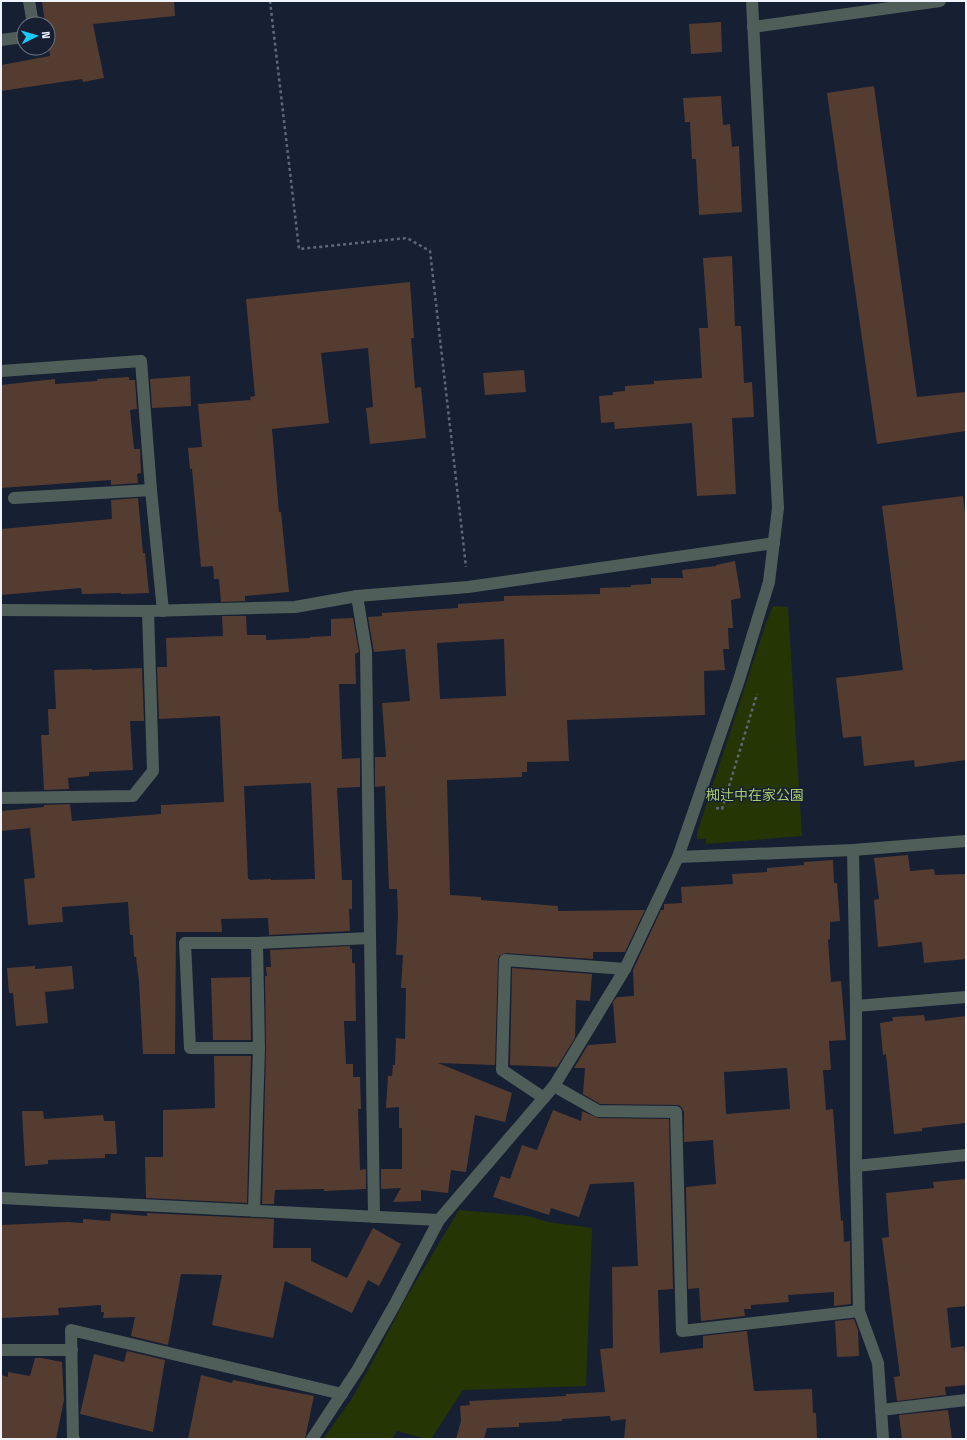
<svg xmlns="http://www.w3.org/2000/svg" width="967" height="1440" font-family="'Space Grotesk','Noto Sans JP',sans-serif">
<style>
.green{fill:#263504}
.building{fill:#553c31;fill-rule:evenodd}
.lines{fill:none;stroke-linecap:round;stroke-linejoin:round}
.path{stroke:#606778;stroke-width:2.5;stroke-dasharray:3 3;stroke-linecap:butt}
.minor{stroke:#505e5a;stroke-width:12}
.labels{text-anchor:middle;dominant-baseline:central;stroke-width:3;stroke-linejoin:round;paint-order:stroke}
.park-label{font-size:14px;fill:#aace6d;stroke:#171f33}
</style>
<rect width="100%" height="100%" fill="#171f33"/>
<g class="green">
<polygon points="773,606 788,607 802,836 706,844 706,839 697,839 697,833 766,623"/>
<polygon points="459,1210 528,1216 548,1222 592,1228 586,1386 463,1390 431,1439 426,1439 397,1431 392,1439 323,1439 351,1400 374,1359 406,1298"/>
</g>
<g class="building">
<polygon points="42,1 174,1 175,16 93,24 104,78 83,82 82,79 1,91 1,65 50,56 48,41 48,24 45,24"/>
<polygon points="721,22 722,52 691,54 689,24"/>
<polygon points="874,86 917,397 966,392 966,431 877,444 827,93"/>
<polygon points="721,96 723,125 730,124 732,147 739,146 742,212 699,215 696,159 692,159 690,122 685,122 683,98"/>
<polygon points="732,256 735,326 741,326 744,383 752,382 754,417 732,418 736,494 697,496 692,423 615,429 614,422 601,423 599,396 613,395 613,392 625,391 625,386 654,384 654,381 702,378 699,328 708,328 703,258"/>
<polygon points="410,282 414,338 411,338 415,388 421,387 426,438 370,444 366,408 373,407 368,348 321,353 329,423 272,429 279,512 281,512 289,592 245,596 245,601 221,602 219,579 214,579 213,566 201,567 192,469 190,469 188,448 202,447 198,404 251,400 250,397 255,396 246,299"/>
<polygon points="524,370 526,392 485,395 483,373"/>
<polygon points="190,376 191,406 152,408 150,379"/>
<polygon points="129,377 129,380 135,380 137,409 130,410 134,449 140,449 141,473 137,474 138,483 111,485 111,480 1,488 1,385 55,379 55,384 97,381 97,379"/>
<polygon points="963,496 966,523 966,760 915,767 914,760 864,766 861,736 843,738 836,678 903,670 882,506"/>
<polygon points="138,498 143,553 145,553 149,593 121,594 121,593 82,594 81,588 1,595 1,529 112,519 111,500"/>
<path d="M735,561L741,598L731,600L733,628H728L729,649H723L725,670L704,671L705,715L567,720L569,761L527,762V772H522V777L447,780L450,895L481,897V900L558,906V911L645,910L625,952H593V959L506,953L499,956L498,960L495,1065L438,1063L512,1093L505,1122L475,1115L466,1172L451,1170L448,1193L421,1190V1201L393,1202L401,1188L381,1189V1169H402V1128H399V1107L386,1108L388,1076H392L393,1065H395L396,1038L405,1039L406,988H401L403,955H396L398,915L397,889H389L385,786L375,787V757H386L382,703L410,701L405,649L374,652L368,617L382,616V613L458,608V604L504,601V596L600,594V588L631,587V585L651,584V578H683L682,570L716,566V565ZM504,639L506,696L440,699L437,643Z"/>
<path d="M222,616H246L247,635H266V640L310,638V637L331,636V619L353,618L359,652L355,654L356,684H339L342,759L360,758V787L337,788L342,880H352V909H349L350,931L269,935L268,918L221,919L222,932H176L175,1054H143L139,982L136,957H134L133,935H130L128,902L62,907L63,922L28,925L24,879L35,878L30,828L1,831V811L44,807V805L70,804L72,821L161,814V805L224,802L220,716L159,719L157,667H167L166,638L223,636ZM311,783L315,879L271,880V879L250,880V879H248L244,786Z"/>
<polygon points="142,668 144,721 130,721 133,770 89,772 89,776 68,778 69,789 44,790 41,735 49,735 48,709 56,709 54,670 92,669 92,670"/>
<polygon points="908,855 910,871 934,869 935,875 966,874 966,959 924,963 922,942 878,947 874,900 879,899 874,858"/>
<path d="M833,860L834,883H837L840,921L830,922V939L828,940L831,982L841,981L846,1040L829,1041L831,1070H823L826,1110L833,1109L841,1221L843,1220L844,1242L850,1241L851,1304L834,1306V1292L788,1295L789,1302L751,1305V1309H744L745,1316L701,1321L699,1288L688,1289L686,1187L716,1184L713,1140L684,1142V1112L682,1108L679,1105L600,1104L583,1094L585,1068H574L588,1045L616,1043L613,1002L617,997L634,996L633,970L661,910H664V904L682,903L681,887L733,884L732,874L767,872V868L804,865V862ZM787,1068L790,1109L726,1114L724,1072Z"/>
<polygon points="350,946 350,949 352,949 352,963 355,963 356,1021 344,1021 346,1064 353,1064 353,1077 360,1077 361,1109 358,1109 360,1170 366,1169 366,1189 324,1191 324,1189 275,1190 274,1204 262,1204 266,1048 265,976 267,976 266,967 271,967 270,950"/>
<polygon points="35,966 35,969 72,966 74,989 45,992 48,1023 16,1026 13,993 9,993 7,968"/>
<polygon points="512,968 592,974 590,1001 576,1000 575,1038 557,1067 510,1065"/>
<polygon points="250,977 251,1040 213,1040 211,978"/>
<polygon points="924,1015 925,1021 966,1016 966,1123 922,1128 922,1131 894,1134 886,1054 883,1055 880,1023 893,1021 892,1017"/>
<polygon points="214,1056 251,1056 247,1203 146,1198 145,1157 163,1157 163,1110 215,1108"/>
<polygon points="553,1110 581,1121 582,1111 598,1118 669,1119 673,1289 658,1290 660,1353 703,1348 703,1336 747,1331 754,1391 812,1389 813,1413 816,1413 817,1439 624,1439 626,1419 611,1421 610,1416 562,1419 562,1421 519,1423 519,1427 487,1428 484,1439 456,1439 461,1421 460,1406 470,1405 469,1401 566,1396 566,1394 605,1392 600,1349 613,1348 612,1267 638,1266 634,1182 590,1184 579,1217 551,1208 549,1215 493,1197 501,1176 510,1179 522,1145 537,1150"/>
<polygon points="22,1111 43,1111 44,1119 103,1115 104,1121 115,1121 117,1154 105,1154 105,1158 48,1160 48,1164 25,1166"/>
<polygon points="966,1179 966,1306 947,1308 951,1348 964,1346 966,1360 966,1385 945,1387 946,1395 897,1401 894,1377 900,1376 882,1238 889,1237 886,1193 934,1188 933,1182"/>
<polygon points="111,1213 147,1216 147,1213 274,1219 273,1248 311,1248 311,1261 347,1278 373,1228 401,1244 379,1286 368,1280 352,1313 285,1281 273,1338 212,1325 222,1275 181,1274 168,1345 131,1336 135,1317 103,1318 104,1312 101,1312 101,1305 58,1308 59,1315 1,1318 1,1225 68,1222 83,1223 83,1219 110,1221"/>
<polygon points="854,1319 858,1330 859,1356 837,1357 835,1321"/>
<polygon points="127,1351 165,1360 153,1432 80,1414 94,1354 124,1362"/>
<polygon points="35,1358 41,1358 62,1362 64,1400 56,1439 1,1439 1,1375 8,1377 8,1372 30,1376"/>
<polygon points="201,1375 232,1383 233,1380 314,1396 305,1439 188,1439"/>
<polygon points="948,1410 952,1439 902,1439 899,1415"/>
</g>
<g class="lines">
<g class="path">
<polyline points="270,1 299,249 407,238 430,251 466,567"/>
<polyline points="716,808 722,809 757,694"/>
</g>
<g class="minor">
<polyline points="29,1 33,24"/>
<polyline points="753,27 940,1"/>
<polyline points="1,40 24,37"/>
<polyline points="1,371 141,361 151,490 163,611"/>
<polyline points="14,498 151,490"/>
<polyline points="357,596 366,651 374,1217"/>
<polyline points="1,610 148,611 295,607 357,596 468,587 774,543"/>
<polyline points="1,798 133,796 153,771 148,611"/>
<polyline points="853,850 856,1006 856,1166 859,1311 878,1363 883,1439"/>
<polyline points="678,857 853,850 966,841"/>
<polyline points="856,1006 966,997"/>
<polyline points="259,1048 190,1048 185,943 257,943 370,938"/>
<polyline points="554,1086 598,1111 676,1112 682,1331 859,1311"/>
<polyline points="544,1098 502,1070 505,960 625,969"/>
<polyline points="856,1166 966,1155"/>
<polyline points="1,1198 439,1220"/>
<polyline points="254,1211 259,1048 257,943"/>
<polyline points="1,1350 72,1350"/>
<polyline points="881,1410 966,1400"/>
<polyline points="74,1439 73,1439 71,1330 342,1394"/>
<polyline points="312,1439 358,1369 395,1304 439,1220 554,1086 625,969 678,857 739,680 769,582 778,508 752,1"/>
</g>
</g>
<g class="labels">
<g class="park-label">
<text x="755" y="795">椥辻中在家公園</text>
</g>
</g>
<rect width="967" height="1440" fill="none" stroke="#eef3fe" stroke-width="4"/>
<g transform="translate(36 36) rotate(85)"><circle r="19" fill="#171f33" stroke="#6d7484"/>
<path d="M0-3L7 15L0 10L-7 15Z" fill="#1acafc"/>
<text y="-6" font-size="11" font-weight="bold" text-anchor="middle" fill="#eef3fe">N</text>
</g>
</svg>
